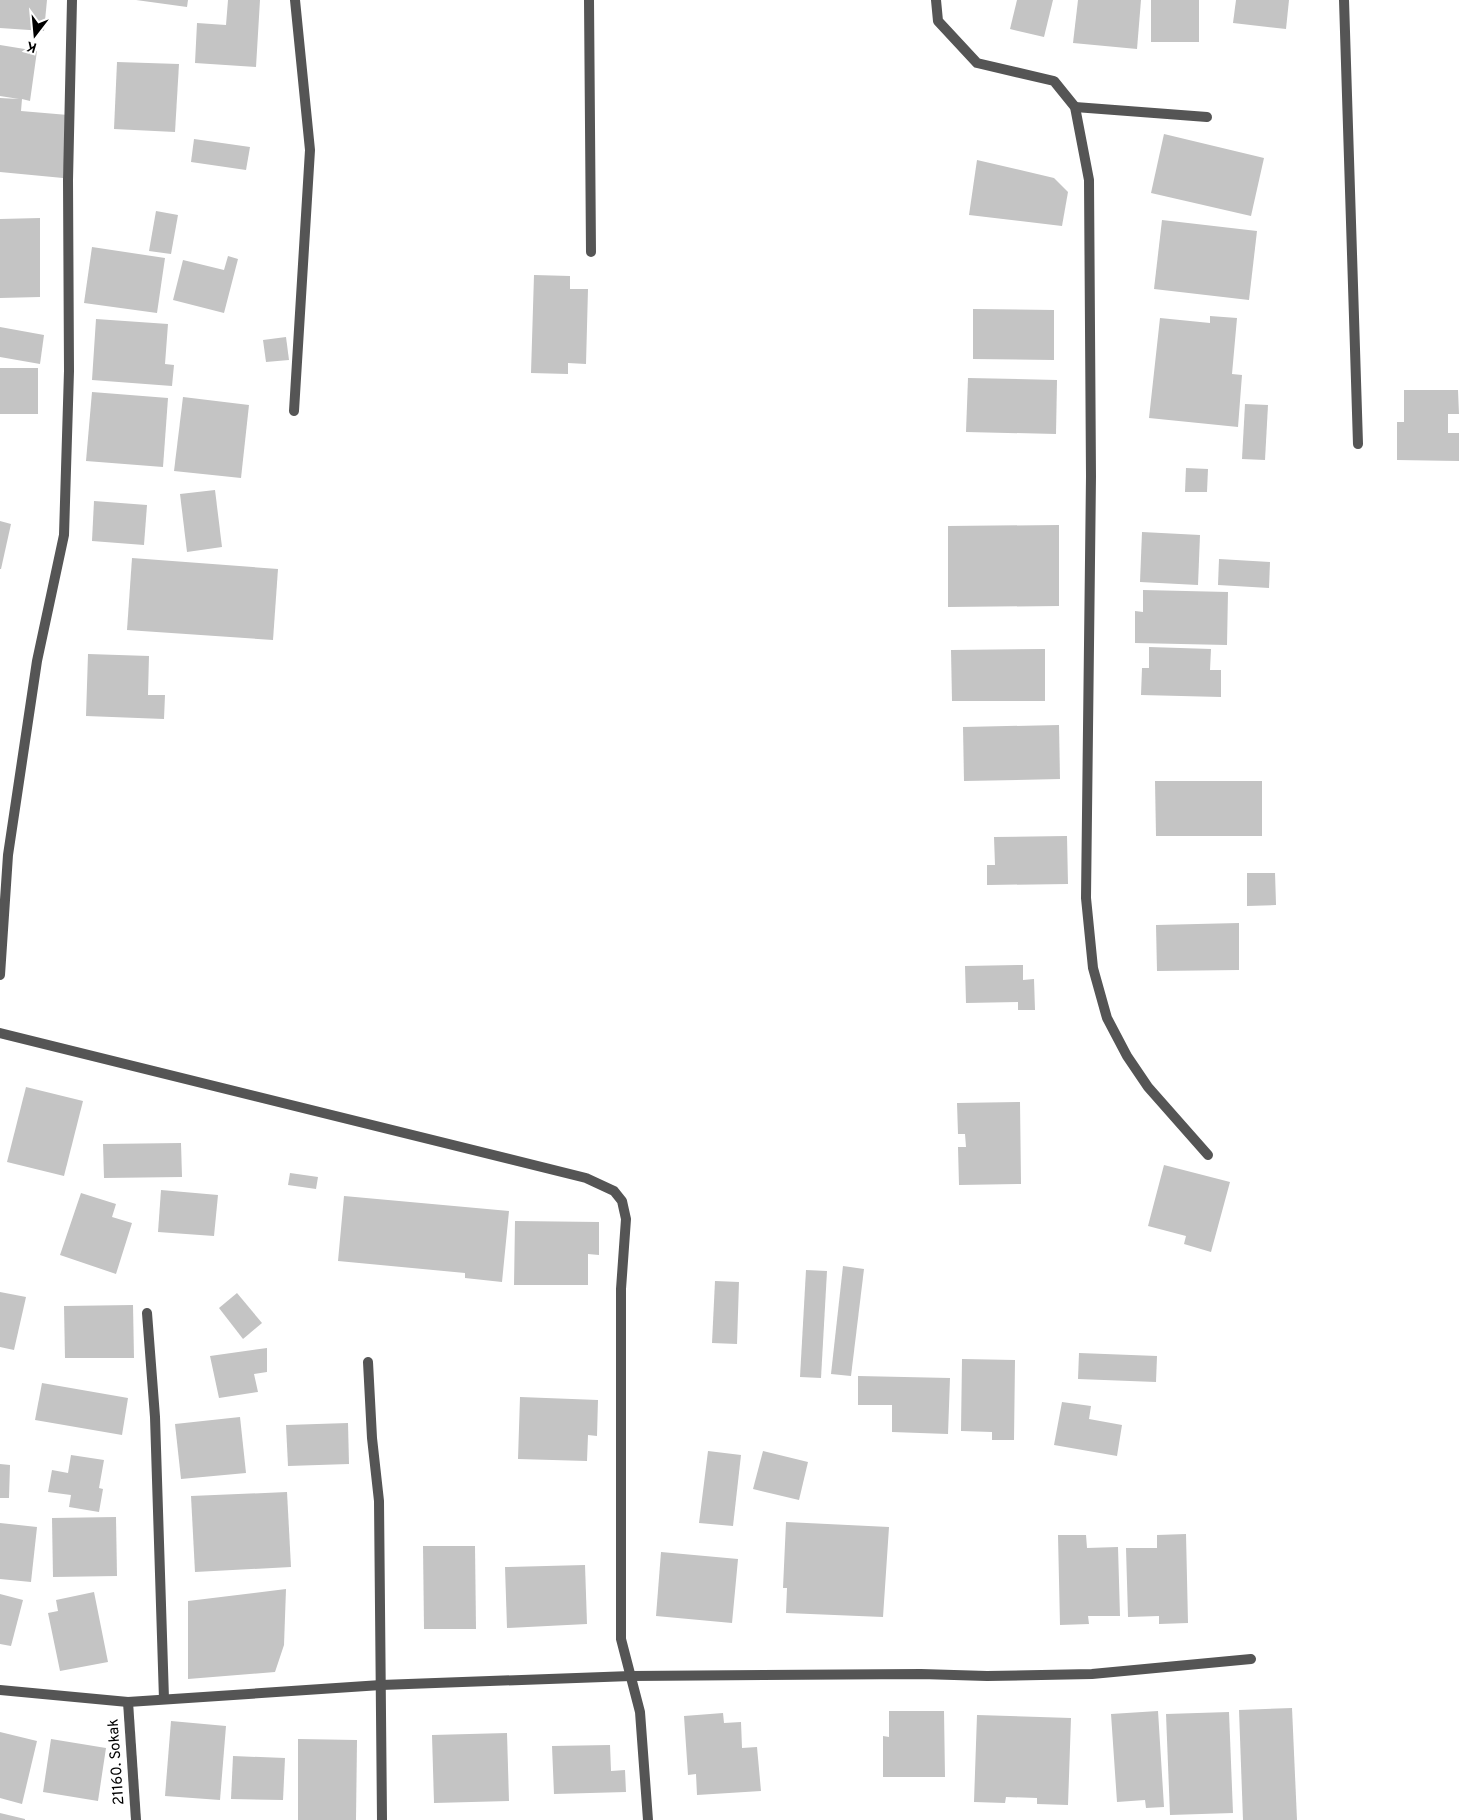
<svg xmlns="http://www.w3.org/2000/svg" width="1459" height="1820" font-family="Overpass,sans-serif">
<style>
.building{fill:#c4c4c4}
.lines{fill:none;stroke-linecap:round;stroke-linejoin:round}
.lane{stroke:#555;stroke-width:10}
.street{stroke:#555;stroke-width:10}
.labels{text-anchor:middle;dominant-baseline:central;stroke-width:4;stroke-linejoin:round;paint-order:stroke}
.street-label{font-size:15px;fill:#000;stroke:#fff}
</style>
<rect width="100%" height="100%" fill="#fff"/>
<g class="building">
<polygon points="0,0 47,0 44,31 0,28"/>
<polygon points="136,0 188,0 187,7"/>
<polygon points="228,0 260,0 256,67 195,63 197,23 226,25"/>
<polygon points="1017,0 1053,0 1044,37 1010,29"/>
<polygon points="1078,0 1141,0 1137,49 1073,43"/>
<rect x="1151" y="0" width="48" height="42"/>
<polygon points="1236,0 1289,0 1286,29 1233,23"/>
<polygon points="0,45 37,51 30,101 22,99 21,111 68,115 63,178 0,172 0,98 19,99 0,96"/>
<polygon points="117,62 179,64 175,132 114,129"/>
<polygon points="1164,134 1264,158 1251,216 1151,193"/>
<polygon points="194,139 250,147 246,170 191,162"/>
<polygon points="977,160 1054,178 1068,192 1062,226 969,215"/>
<polygon points="156,211 178,215 171,254 149,251"/>
<polygon points="40,218 40,297 0,298 0,219"/>
<polygon points="1162,220 1257,231 1249,300 1154,289"/>
<polygon points="92,247 165,258 157,313 84,303"/>
<polygon points="228,256 238,259 224,313 173,300 183,260 224,270"/>
<polygon points="534,275 570,276 570,289 588,289 586,364 568,363 568,374 531,373"/>
<polygon points="973,309 1054,310 1054,360 973,359"/>
<polygon points="1210,316 1237,318 1232,374 1242,375 1238,427 1149,418 1160,318 1210,323"/>
<polygon points="96,319 168,324 165,364 174,365 172,386 92,380"/>
<polygon points="0,327 44,335 40,364 0,357"/>
<polygon points="286,337 289,360 266,362 263,340"/>
<rect x="0" y="368" width="38" height="46"/>
<polygon points="968,378 1057,380 1056,434 966,432"/>
<polygon points="1404,390 1458,390 1459,414 1448,414 1448,433 1459,433 1459,461 1397,460 1397,422 1404,422"/>
<polygon points="92,392 168,398 163,467 86,461"/>
<polygon points="183,397 249,405 241,478 174,471"/>
<polygon points="1245,404 1268,405 1265,460 1242,459"/>
<polygon points="1186,468 1208,469 1207,492 1185,492"/>
<polygon points="215,490 222,547 187,552 180,494"/>
<polygon points="94,501 147,505 144,545 92,541"/>
<polygon points="0,521 11,524 1,569 0,569"/>
<polygon points="1059,525 1059,606 948,607 948,526"/>
<polygon points="1142,532 1200,535 1198,585 1140,582"/>
<polygon points="132,558 278,569 273,640 127,630"/>
<polygon points="1219,559 1270,562 1269,588 1218,585"/>
<polygon points="1143,590 1228,592 1227,645 1135,643 1135,611 1143,612"/>
<polygon points="1149,647 1211,649 1210,670 1221,670 1221,697 1141,695 1142,668 1149,668"/>
<polygon points="1045,649 1045,701 952,701 951,650"/>
<polygon points="88,654 149,656 148,695 165,695 164,719 86,716"/>
<polygon points="1059,725 1060,779 964,781 963,727"/>
<polygon points="1155,781 1262,781 1262,836 1156,836"/>
<polygon points="1067,836 1068,884 987,885 987,865 995,865 994,837"/>
<polygon points="1247,873 1275,873 1276,905 1247,906"/>
<polygon points="1239,923 1239,970 1157,971 1156,925"/>
<polygon points="1023,965 1023,980 1034,979 1035,1010 1018,1010 1018,1002 966,1003 965,966"/>
<polygon points="26,1087 83,1101 64,1176 7,1162"/>
<polygon points="1020,1102 1021,1184 959,1185 958,1147 966,1147 965,1134 958,1134 957,1103"/>
<polygon points="181,1143 182,1177 104,1178 103,1144"/>
<polygon points="1164,1165 1230,1182 1211,1252 1184,1244 1186,1236 1148,1226"/>
<polygon points="290,1173 318,1177 316,1189 288,1185"/>
<polygon points="161,1190 218,1195 214,1236 158,1232"/>
<polygon points="81,1193 116,1204 112,1217 132,1223 116,1274 60,1255"/>
<polygon points="344,1196 509,1211 502,1282 465,1278 465,1273 338,1261"/>
<polygon points="515,1221 599,1222 599,1255 588,1254 588,1285 514,1285"/>
<polygon points="843,1266 864,1269 851,1376 831,1374"/>
<polygon points="806,1270 827,1271 821,1378 800,1377"/>
<polygon points="715,1281 739,1282 737,1344 712,1343"/>
<polygon points="0,1292 26,1297 14,1350 0,1347"/>
<polygon points="237,1293 262,1323 243,1339 219,1308"/>
<polygon points="133,1305 134,1358 65,1358 64,1306"/>
<polygon points="267,1348 267,1372 254,1374 258,1392 219,1398 210,1356"/>
<polygon points="1079,1353 1157,1356 1156,1382 1078,1379"/>
<polygon points="962,1359 1015,1360 1014,1440 992,1440 992,1432 961,1431"/>
<polygon points="858,1376 950,1378 948,1434 892,1432 892,1405 858,1405"/>
<polygon points="42,1383 128,1398 122,1435 35,1420"/>
<polygon points="520,1397 598,1400 597,1436 588,1435 587,1461 518,1459"/>
<polygon points="1062,1402 1091,1406 1089,1419 1122,1425 1117,1456 1054,1445"/>
<polygon points="240,1417 246,1473 181,1479 175,1424"/>
<polygon points="348,1423 349,1464 288,1466 286,1425"/>
<polygon points="708,1451 741,1455 733,1526 699,1523"/>
<polygon points="763,1451 808,1462 799,1500 753,1489"/>
<polygon points="71,1455 104,1460 99,1488 103,1489 99,1512 69,1507 71,1495 48,1492 52,1470 68,1473"/>
<polygon points="0,1464 10,1465 9,1498 0,1498"/>
<polygon points="287,1492 291,1567 195,1572 191,1496"/>
<polygon points="116,1517 117,1576 53,1577 52,1518"/>
<polygon points="786,1522 889,1527 883,1617 786,1613 787,1588 783,1588"/>
<polygon points="0,1523 37,1527 31,1582 0,1579"/>
<polygon points="1186,1534 1188,1623 1159,1624 1159,1616 1128,1617 1126,1548 1157,1548 1157,1535"/>
<polygon points="1058,1535 1086,1535 1087,1548 1118,1547 1120,1616 1088,1616 1089,1624 1060,1625"/>
<polygon points="423,1546 475,1546 476,1629 424,1629"/>
<polygon points="661,1552 738,1559 732,1623 656,1616"/>
<polygon points="585,1565 587,1624 507,1628 505,1567"/>
<polygon points="286,1589 284,1645 275,1672 188,1679 188,1601"/>
<polygon points="94,1592 108,1662 60,1671 48,1613 58,1611 56,1600"/>
<polygon points="0,1594 23,1600 11,1646 0,1644"/>
<polygon points="1292,1708 1297,1820 1243,1820 1239,1710"/>
<polygon points="889,1711 944,1711 945,1777 883,1777 883,1736 889,1737"/>
<polygon points="1158,1711 1164,1807 1146,1808 1145,1800 1117,1802 1111,1714"/>
<polygon points="1229,1712 1233,1813 1170,1815 1166,1714"/>
<polygon points="723,1713 724,1723 741,1722 742,1748 757,1747 761,1791 697,1795 696,1774 688,1775 684,1716"/>
<polygon points="977,1715 1071,1718 1068,1805 1037,1804 1037,1798 1006,1797 1005,1803 974,1802"/>
<polygon points="171,1721 226,1726 220,1800 165,1796"/>
<polygon points="0,1732 37,1741 22,1804 0,1798"/>
<polygon points="507,1733 509,1801 434,1803 432,1735"/>
<polygon points="51,1739 106,1748 98,1801 43,1792"/>
<polygon points="298,1739 357,1740 356,1820 298,1820"/>
<polygon points="610,1745 611,1771 625,1770 626,1792 554,1794 552,1746"/>
<polygon points="233,1756 285,1758 283,1800 231,1799"/>
<polygon points="0,1813 25,1819 25,1820 0,1820"/>
</g>
<g class="lines">
<g class="lane">
<polyline points="589,0 591,252"/>
<polyline points="147,1313 155,1417 164,1699"/>
<polyline points="128,1702 136,1820"/>
</g>
<g class="street">
<polyline points="936,0 938,21 977,63 1054,81 1075,107 1089,180 1091,476 1086,898 1093,968 1107,1018 1127,1056 1148,1087 1208,1155"/>
<polyline points="1344,0 1358,444"/>
<polyline points="1075,107 1207,117"/>
<polyline points="294,411 310,150 295,0"/>
<polyline points="0,975 8,855 37,661 64,535 69,371 68,180 72,0"/>
<polyline points="0,1033 586,1178 614,1191 622,1201 626,1219 621,1289 621,1639 640,1712 648,1820"/>
<polyline points="368,1362 372,1438 379,1501 382,1820"/>
<polyline points="0,1690 128,1702 381,1685 631,1676 921,1674 987,1676 1092,1674 1251,1659"/>
</g>
</g>
<g class="labels">
<g class="street-label">
<text transform="translate(117 1762) rotate(-94)">21160. Sokak</text>
</g>
</g>
<g transform="translate(35 35) rotate(196)" stroke="#ffffff" stroke-width="4" paint-order="stroke">
<path d="M0-4L9 19L0 12L-9 19Z" fill="#000000"/>
<text y="-8" font-size="14" font-weight="bold" text-anchor="middle" fill="#000000">K</text>
</g>
</svg>
